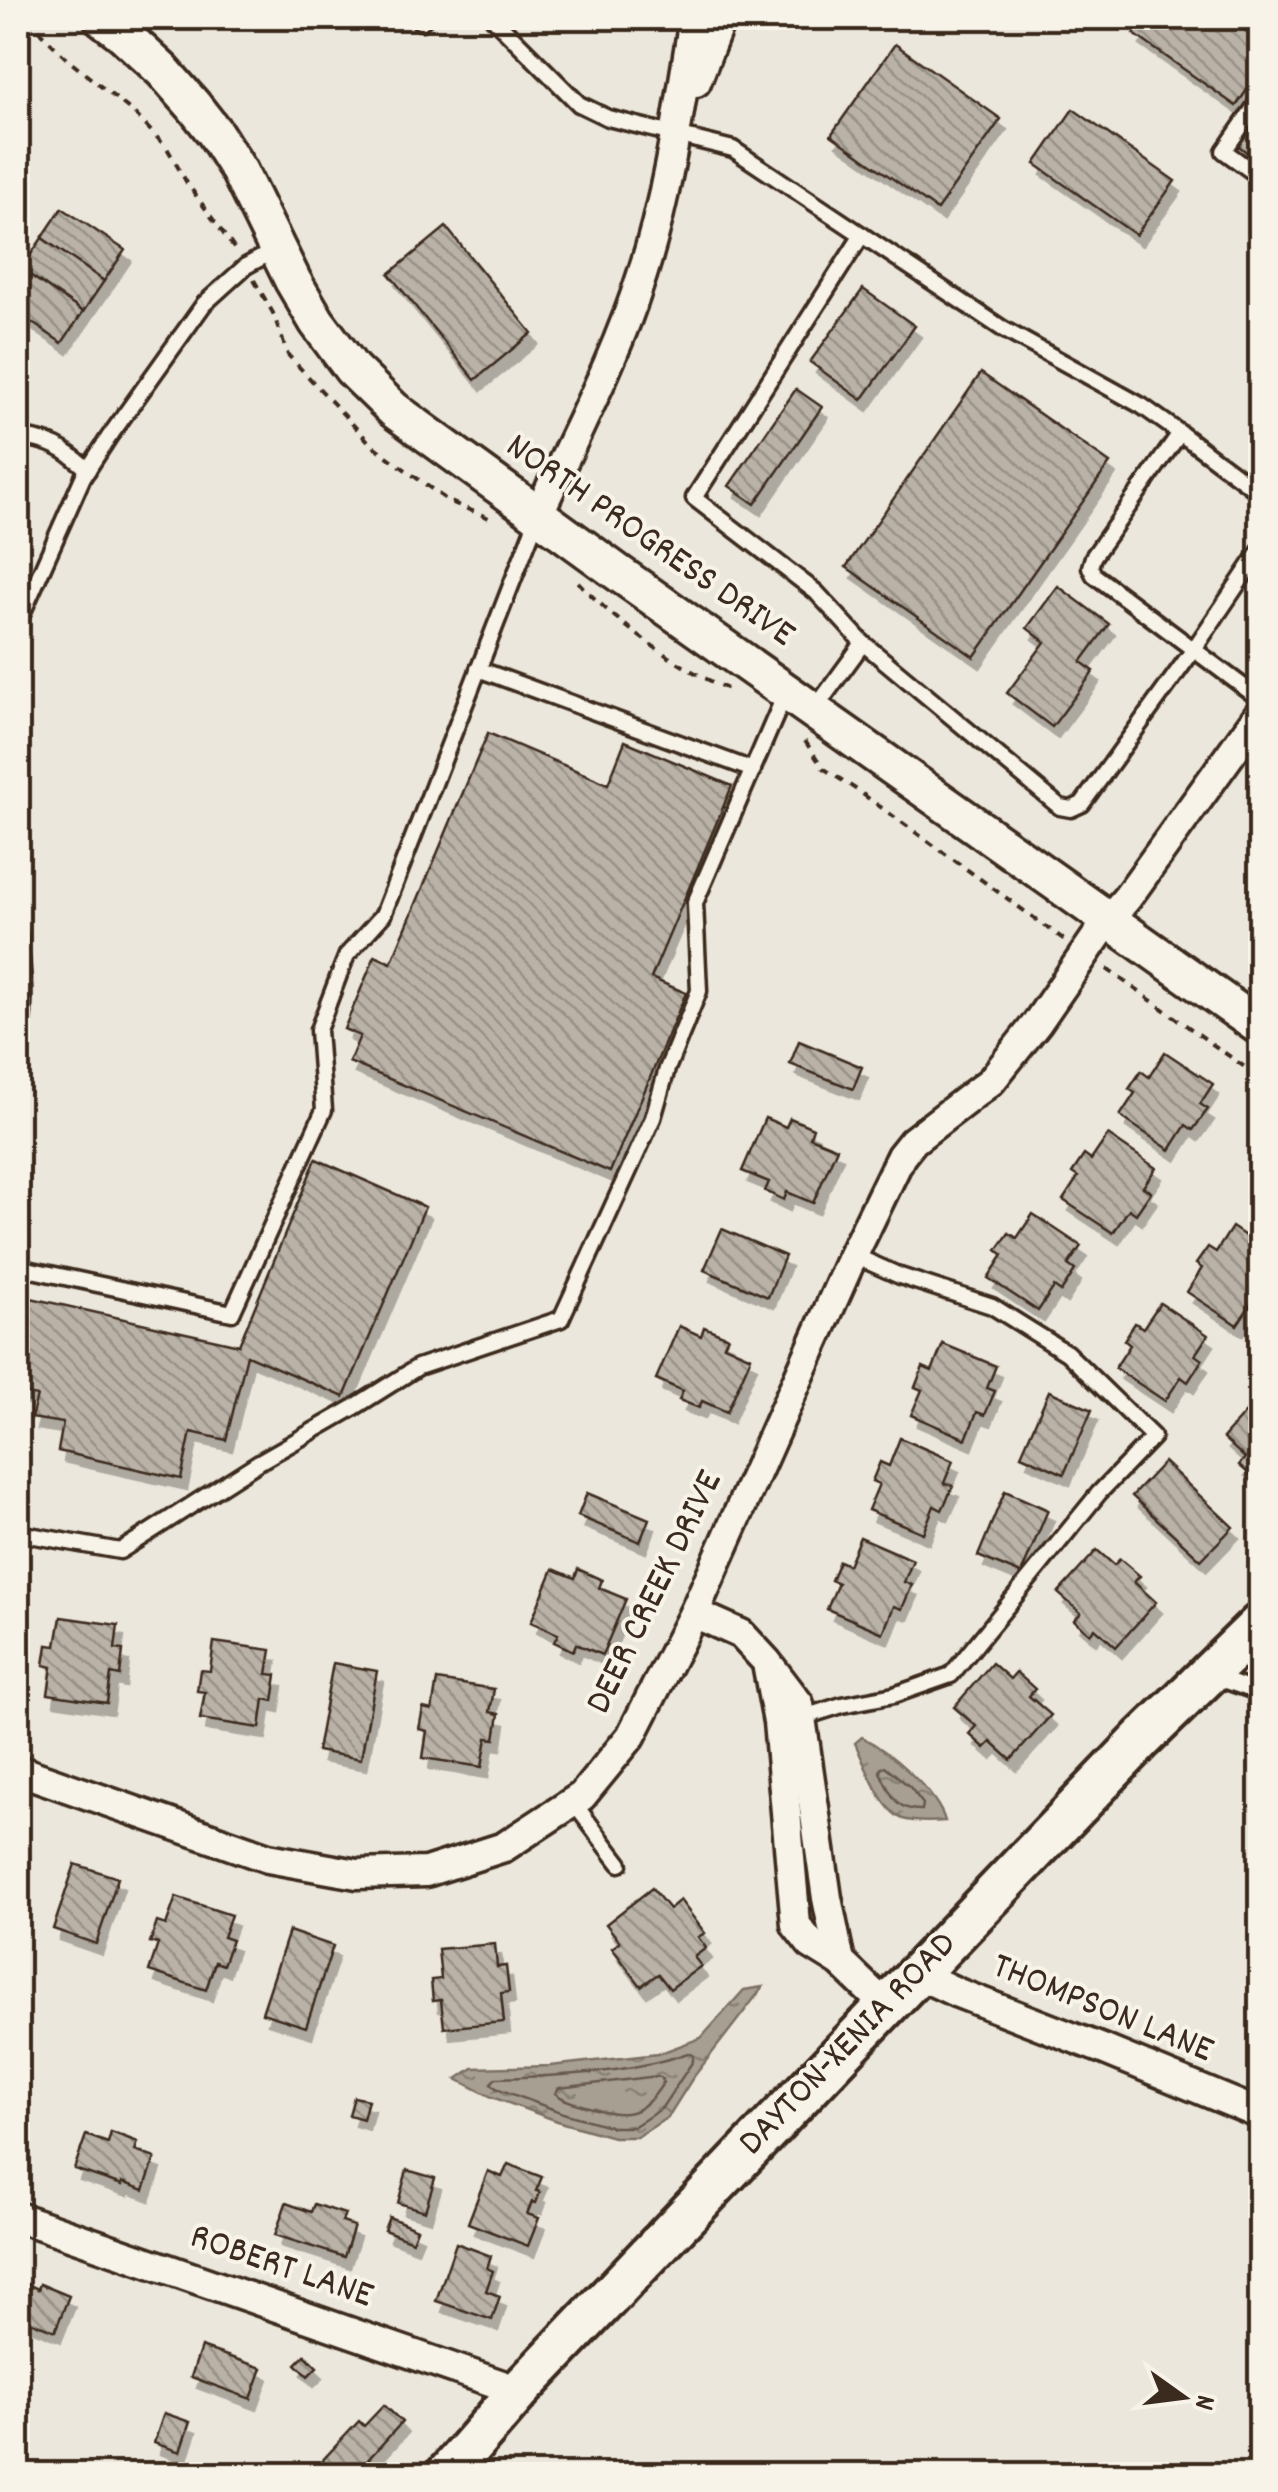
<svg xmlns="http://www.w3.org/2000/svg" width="1278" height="2492" font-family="Dekko,sans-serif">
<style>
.water{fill:url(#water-ripples);stroke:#7c7064;stroke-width:2.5}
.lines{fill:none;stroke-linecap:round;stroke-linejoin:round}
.shore{stroke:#67594d;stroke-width:2.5}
.building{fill:url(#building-back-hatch);stroke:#3b2a1e;stroke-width:2.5;filter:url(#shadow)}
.service-casing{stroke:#3b2a1e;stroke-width:21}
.minor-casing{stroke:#3b2a1e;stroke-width:35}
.tertiary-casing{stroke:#3b2a1e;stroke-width:42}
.secondary-casing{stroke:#3b2a1e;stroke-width:48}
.path{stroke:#3b2a1e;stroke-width:4;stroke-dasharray:8 8;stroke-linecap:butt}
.service{stroke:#f7f3e8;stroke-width:14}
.minor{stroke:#f7f3e8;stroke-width:28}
.tertiary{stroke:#f7f3e8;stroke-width:35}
.secondary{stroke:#f7f3e8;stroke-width:40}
.labels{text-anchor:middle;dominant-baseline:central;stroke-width:8;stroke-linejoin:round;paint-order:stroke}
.street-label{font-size:38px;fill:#3b2a1e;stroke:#f7f3e8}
</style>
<defs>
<pattern id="water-ripples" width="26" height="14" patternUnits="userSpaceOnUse" patternTransform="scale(2.5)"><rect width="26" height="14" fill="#a89f93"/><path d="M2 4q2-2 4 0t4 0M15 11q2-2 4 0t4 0" fill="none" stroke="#8a8277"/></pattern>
<pattern id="building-back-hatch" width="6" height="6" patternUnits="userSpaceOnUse" patternTransform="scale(2.5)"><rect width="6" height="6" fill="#bab2a7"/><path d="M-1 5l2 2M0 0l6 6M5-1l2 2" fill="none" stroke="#989187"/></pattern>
<filter id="shadow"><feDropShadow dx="6" dy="11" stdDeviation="0" flood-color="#0004"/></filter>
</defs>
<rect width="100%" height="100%" fill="#ece7dc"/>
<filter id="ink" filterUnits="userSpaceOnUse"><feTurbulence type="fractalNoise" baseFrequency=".01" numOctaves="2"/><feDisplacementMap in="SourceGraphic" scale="20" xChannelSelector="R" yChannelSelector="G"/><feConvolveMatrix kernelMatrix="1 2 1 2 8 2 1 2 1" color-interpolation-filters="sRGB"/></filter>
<g filter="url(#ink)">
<g class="water">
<path d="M862,1737C889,1751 937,1792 945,1821C932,1822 917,1823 903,1819C881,1811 865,1764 855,1743Z"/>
<polygon points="763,1987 692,2079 668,2117 637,2137 613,2137 563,2123 492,2097 457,2079 473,2068 550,2066 658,2054 701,2038 744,1990"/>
</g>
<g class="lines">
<g class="shore">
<path d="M885,1766L910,1787L923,1804L922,1810C895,1811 891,1794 880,1772L881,1768Z"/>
<path d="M688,2053L693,2055V2061L661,2109L633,2127H613L566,2114L496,2088L491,2083L496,2078C559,2076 628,2074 688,2053Z"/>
<path d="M658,2076L662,2078L663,2083C640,2120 623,2117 585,2106C574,2103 563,2100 555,2093L559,2088Z"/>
</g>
</g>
<g class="building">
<polygon points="1146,18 1227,18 1260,41 1260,71 1236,106 1134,34"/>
<polygon points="895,44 1001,119 937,210 831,135"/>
<polygon points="1073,109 1175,181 1136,235 1035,164"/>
<polygon points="1260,112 1260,162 1237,145"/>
<polygon points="62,208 125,250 104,281 42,238"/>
<polygon points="446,227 532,333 475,380 389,274"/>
<polygon points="42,238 104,281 83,312 21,269"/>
<polygon points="21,269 83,312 62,343 18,313 18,274"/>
<polygon points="863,289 915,326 862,400 810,362"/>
<polygon points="981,373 1110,463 974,657 846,567"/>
<polygon points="796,389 822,407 755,504 729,486"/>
<polygon points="1058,586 1109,624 1081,662 1094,671 1052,727 1007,693 1045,642 1027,628"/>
<polygon points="488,733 608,784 625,741 732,786 651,978 686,993 610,1172 349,1062 360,1036 344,1029 375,956 391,963"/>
<polygon points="799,1041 862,1067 853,1089 790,1064"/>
<polygon points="1165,1052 1213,1084 1200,1104 1208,1109 1193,1130 1186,1125 1170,1150 1120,1116 1135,1093 1129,1089 1141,1071 1149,1077"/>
<polygon points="765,1118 786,1127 790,1118 813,1128 810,1137 837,1148 813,1203 787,1192 784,1200 765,1191 769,1182 742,1171"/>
<polygon points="1108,1135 1156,1168 1143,1187 1151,1192 1136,1214 1129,1209 1113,1233 1063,1200 1078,1177 1072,1173 1084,1155 1091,1160"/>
<polygon points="316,1159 425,1207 344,1397 247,1355 226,1440 191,1432 181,1479 58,1451 63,1423 31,1418 37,1396 18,1392 18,1295 239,1345"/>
<polygon points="1260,1185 1260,1214 1248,1205"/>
<polygon points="1033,1214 1081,1246 1068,1265 1075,1270 1061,1292 1054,1287 1038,1311 988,1278 1003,1255 997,1250 1009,1233 1017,1238"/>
<polygon points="1232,1227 1260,1246 1260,1305 1253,1301 1237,1325 1187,1292 1202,1268 1196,1264 1208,1247 1216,1252"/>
<polygon points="722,1229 785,1256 768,1297 704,1270"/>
<polygon points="1160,1303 1208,1335 1195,1355 1202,1360 1188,1382 1181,1377 1165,1401 1115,1368 1130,1345 1124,1340 1135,1323 1143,1328"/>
<polygon points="679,1326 701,1336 704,1327 728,1337 724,1345 751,1357 727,1412 702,1401 699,1408 679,1400 683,1391 656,1379"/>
<polygon points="943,1344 996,1366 987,1388 995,1391 985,1415 977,1412 966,1439 911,1415 922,1390 915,1387 923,1367 932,1371"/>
<polygon points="1049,1391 1092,1410 1064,1474 1021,1455"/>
<polygon points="1260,1396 1260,1474 1255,1479 1239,1465 1245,1458 1223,1438"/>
<polygon points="900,1438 953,1461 944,1483 953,1486 942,1510 934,1506 923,1533 868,1510 879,1484 872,1481 880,1462 889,1466"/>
<polygon points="1164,1462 1233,1527 1201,1560 1132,1496"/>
<polygon points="1005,1491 1048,1510 1021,1574 978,1556"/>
<polygon points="587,1493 649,1519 640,1542 578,1516"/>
<polygon points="860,1537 913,1560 904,1582 912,1585 902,1609 894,1606 883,1633 827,1609 838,1583 831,1580 839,1561 848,1565"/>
<polygon points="1097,1550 1114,1565 1120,1559 1140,1576 1134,1582 1156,1602 1116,1647 1095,1628 1090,1634 1074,1620 1081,1613 1058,1593"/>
<polygon points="553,1569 575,1578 578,1569 602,1580 599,1588 626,1599 602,1655 576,1644 573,1651 554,1642 558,1634 531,1622"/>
<polygon points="61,1617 118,1625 115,1649 123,1650 120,1676 111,1674 107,1703 48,1694 52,1667 44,1665 47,1645 56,1646"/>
<polygon points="214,1642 271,1650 267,1674 277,1675 273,1701 264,1699 260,1728 200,1719 205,1692 197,1691 200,1670 210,1671"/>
<polygon points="333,1663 377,1671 361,1759 317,1751"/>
<polygon points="992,1663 1010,1679 1016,1672 1035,1689 1029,1696 1051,1715 1011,1760 991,1742 985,1748 969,1734 976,1726 954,1707"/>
<polygon points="437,1680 494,1689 490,1712 499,1714 495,1739 487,1738 482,1767 423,1758 427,1731 419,1729 423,1708 432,1710"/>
<polygon points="75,1864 118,1878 96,1944 53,1929"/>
<polygon points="652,1888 669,1909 680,1900 705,1933 698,1937 706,1948 694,1957 701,1966 670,1989 658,1974 641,1986 612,1948 620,1942 606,1924"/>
<polygon points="176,1897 231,1915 223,1937 232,1940 223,1965 215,1962 206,1990 149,1971 158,1944 150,1942 157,1922 166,1925"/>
<polygon points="289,1931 333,1946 306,2027 262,2013"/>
<polygon points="495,1944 497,1967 506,1966 509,1992 501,1993 504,2022 444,2028 441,2000 433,2001 431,1980 441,1979 438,1949"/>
<polygon points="354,2097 368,2100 363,2119 349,2115"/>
<polygon points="111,2132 138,2142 135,2151 155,2158 144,2190 122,2182 122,2185 74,2169 86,2135 108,2143"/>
<polygon points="508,2164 542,2177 536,2191 540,2192 536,2203 532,2202 527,2214 539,2218 528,2246 468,2223 488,2171 502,2177"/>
<polygon points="407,2170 435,2178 425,2211 398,2203"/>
<polygon points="286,2203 311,2212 314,2204 345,2214 342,2222 354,2226 344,2257 275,2235"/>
<polygon points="389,2217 417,2229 412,2241 384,2230"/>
<polygon points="456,2243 491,2256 487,2268 493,2271 486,2291 500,2296 492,2320 436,2301"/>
<polygon points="18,2280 38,2289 40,2284 69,2296 55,2331 25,2319 21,2329 18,2328"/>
<polygon points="201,2347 262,2368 251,2399 191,2377"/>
<polygon points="305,2355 317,2367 308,2376 296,2364"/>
<polygon points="384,2405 402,2422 355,2474 333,2474 320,2463 359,2421 364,2426"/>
<polygon points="164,2413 190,2422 180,2452 154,2443"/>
<polygon points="876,2463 892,2470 890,2474 870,2474"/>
</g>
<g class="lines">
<defs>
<g id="service">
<polyline points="417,18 421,22 425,18"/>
<polyline points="493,18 579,104 608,118 733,149 1003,329 1142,406 1180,433"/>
<polyline points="1260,99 1224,151 1260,177"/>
<polyline points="862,235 694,498 816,592 863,643"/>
<path d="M18,437C48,439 66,449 88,470"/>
<polyline points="1260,493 1180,433 1093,557 1090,567 1094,575 1260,699"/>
<polyline points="18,623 83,477 109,437 204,304 246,266 277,249"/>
<polyline points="478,669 753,770"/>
<polyline points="814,710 863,643 1060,807 1071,809 1082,804 1194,649 1260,551"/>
<path d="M18,933C23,972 27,1010 18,1048"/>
<polyline points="18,1267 232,1313 324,1110 318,1030 339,975 347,955 383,915 538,516"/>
<polyline points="18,1533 120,1551 259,1462 353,1408 418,1367 561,1319 653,1118 667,1069 699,991 695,903 786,692"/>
<polyline points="1212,1676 1260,1693"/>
<polyline points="798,1719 842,1705 894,1695 951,1675 1099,1493 1153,1437 1067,1353 992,1306 900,1276 853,1255"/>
<polyline points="573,1802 620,1864"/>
</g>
<g id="minor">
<polyline points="696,82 721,18"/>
<path d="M538,515C574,436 616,358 642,275C669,191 680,104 694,18"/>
<polyline points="694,1613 741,1634 767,1662 799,1704 827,1898 840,1962"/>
<polyline points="768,1669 778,1722 796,1925 811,1944 840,1962 886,2006"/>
<polyline points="18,1770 268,1858 357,1874 426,1872 504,1847 582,1796 631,1736 694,1613 853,1255 901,1156 913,1141 991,1081 1037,1023 1108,920 1127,898 1260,713"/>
<polyline points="917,1974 958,1993 1105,2050 1260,2114"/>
<polyline points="18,2217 519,2391"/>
</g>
<polyline id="tertiary" points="102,18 124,35 163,71 193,105 215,133 239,171 293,281 317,322 352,369 394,410 617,572 1260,1027"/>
<polyline id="secondary" points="447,2474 519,2391 917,1974 1142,1739 1260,1624"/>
</defs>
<use href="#service" class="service-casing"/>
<use href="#minor" class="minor-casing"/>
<use href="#tertiary" class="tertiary-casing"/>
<use href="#secondary" class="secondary-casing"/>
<g class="path">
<polyline points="28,18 36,24 41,33 68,60 134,113 167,148 187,183 236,251"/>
<polyline points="254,280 273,313 288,355 372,445 448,501 494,520"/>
<path d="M578,582C617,623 676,667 728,689"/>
<polyline points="805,741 823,768 857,790 1066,941"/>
<polyline points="1107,969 1260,1078"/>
</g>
<use href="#service" class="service"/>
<use href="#minor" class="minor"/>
<use href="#tertiary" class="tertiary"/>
<use href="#secondary" class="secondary"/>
</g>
</g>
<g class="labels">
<g class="street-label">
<text transform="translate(649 542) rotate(35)">NORTH PROGRESS DRIVE</text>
<text transform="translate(656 1593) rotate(-64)">DEER CREEK DRIVE</text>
<text transform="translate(1102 2010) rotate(22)">THOMPSON LANE</text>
<text transform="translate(849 2045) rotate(-46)">DAYTON-XENIA ROAD</text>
<text transform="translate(281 2268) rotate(19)">ROBERT LANE</text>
</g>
</g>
<rect width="1278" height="2492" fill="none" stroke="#f7f3e8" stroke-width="60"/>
<rect x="30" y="30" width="1218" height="2432" fill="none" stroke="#3b2a1e" stroke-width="4" filter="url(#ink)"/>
<g transform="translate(1183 2397) rotate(104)" stroke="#f7f3e8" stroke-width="8" paint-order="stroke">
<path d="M0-8L18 38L0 25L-18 38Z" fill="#3b2a1e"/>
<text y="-15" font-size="28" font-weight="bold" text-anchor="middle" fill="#3b2a1e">N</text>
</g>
</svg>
